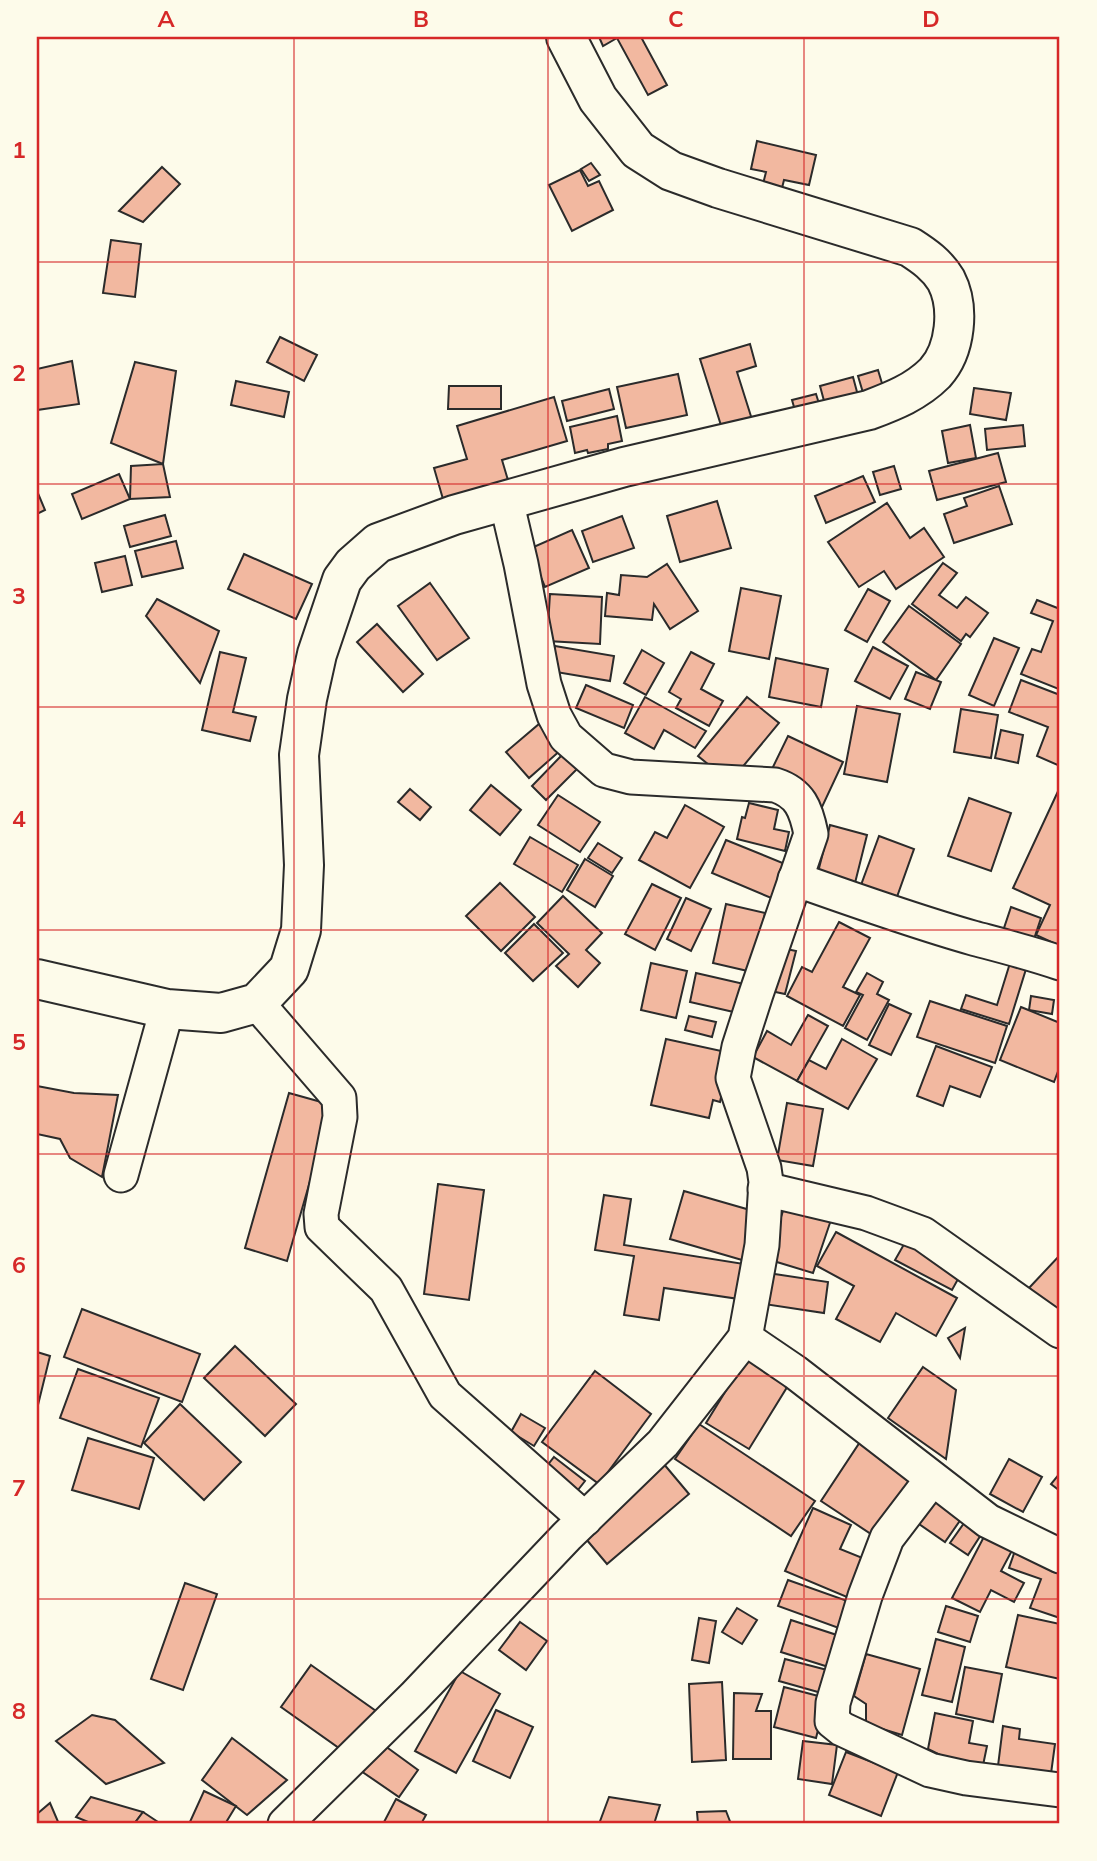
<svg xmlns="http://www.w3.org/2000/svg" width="1097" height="1861" font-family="Mulish,sans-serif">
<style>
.building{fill:#f2b8a0;stroke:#2b2b2b;stroke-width:2}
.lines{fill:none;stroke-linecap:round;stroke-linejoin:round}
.minor-casing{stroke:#2b2b2b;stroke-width:37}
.highway-casing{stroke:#2b2b2b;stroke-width:42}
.minor{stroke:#fdfbea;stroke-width:33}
.highway{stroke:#fdfbea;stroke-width:38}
.grid{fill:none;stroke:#d62828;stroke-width:2;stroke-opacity:0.55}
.neatline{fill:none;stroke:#d62828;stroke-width:2.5}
.grid-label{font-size:23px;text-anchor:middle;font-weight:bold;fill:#d62828}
</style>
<rect width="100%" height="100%" fill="#fdfbea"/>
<g class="building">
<polygon points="599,37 641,37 667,85 648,95 617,38 603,46"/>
<polygon points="757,141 816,155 809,185 784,180 780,196 761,192 766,172 751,169"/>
<polygon points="591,163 600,175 589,181 581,169"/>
<polygon points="162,167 180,184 143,222 119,211"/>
<polygon points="580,170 588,186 599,181 613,210 572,231 549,185"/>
<polygon points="111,240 141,244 135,297 103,293"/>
<polygon points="280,337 317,355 304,381 267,362"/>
<polygon points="750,344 756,366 737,372 755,429 725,438 700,359"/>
<polygon points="72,361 79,404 37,410 37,369"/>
<polygon points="135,362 176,371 163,464 111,443"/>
<polygon points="878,370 884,390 864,396 858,376"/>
<polygon points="678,374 687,415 626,428 617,387"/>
<polygon points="853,377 860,403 827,412 820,386"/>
<polygon points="236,381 289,392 284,417 231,405"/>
<polygon points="449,386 501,386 501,409 448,409"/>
<polygon points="974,388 1011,393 1006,420 970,414"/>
<polygon points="609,389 614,409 567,421 562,401"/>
<polygon points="816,394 822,413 798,421 792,400"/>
<polygon points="554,397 567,441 502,460 510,487 445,506 434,468 467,459 457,426"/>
<polygon points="617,416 622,441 608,444 608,449 588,453 587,450 575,453 570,427"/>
<polygon points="970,425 976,458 948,463 942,431"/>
<polygon points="1023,425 1025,446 987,450 985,429"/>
<polygon points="998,453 1006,482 937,500 929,471"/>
<polygon points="163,464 170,497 130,499 131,466"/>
<polygon points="894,466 901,489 880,495 873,472"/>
<polygon points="119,474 130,499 82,519 72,494"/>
<polygon points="863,476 875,502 826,523 815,496"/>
<polygon points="999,486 1012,524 954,543 944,514 967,506 964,498"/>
<polygon points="37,491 45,510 37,514"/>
<polygon points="717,501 731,548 680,562 667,516"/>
<polygon points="887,503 910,538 924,528 944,557 896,589 884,571 859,587 828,542"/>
<polygon points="165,515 171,536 130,547 124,526"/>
<polygon points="622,516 634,548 593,562 582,531"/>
<polygon points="572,530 589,568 545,587 529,549"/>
<polygon points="176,541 183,568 142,577 135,551"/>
<polygon points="244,554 312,584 296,619 228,589"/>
<polygon points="125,556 132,585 102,592 95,563"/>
<polygon points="943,563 957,573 939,595 957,608 966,597 988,613 970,637 966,634 961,641 912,604"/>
<polygon points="667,564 698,611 670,629 654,604 652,620 605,616 607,593 619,595 621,575 647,577"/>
<polygon points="430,583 469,638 437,660 398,606"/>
<polygon points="741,588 781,596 769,659 729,651"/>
<polygon points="868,589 890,601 867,642 845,630"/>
<polygon points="550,594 602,597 600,644 547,641"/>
<polygon points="157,599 219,631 200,683 146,616"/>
<polygon points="1037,600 1060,609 1060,694 1058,693 1059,689 1021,674 1032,649 1041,652 1053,621 1031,613"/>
<polygon points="909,606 961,644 936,680 883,642"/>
<polygon points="377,624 423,674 403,692 357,642"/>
<polygon points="994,638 1019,648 994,706 969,695"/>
<polygon points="555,646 614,656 610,681 550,671"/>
<polygon points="873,647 908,666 890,699 855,681"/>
<polygon points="642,650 664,663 646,695 624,683"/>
<polygon points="220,652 246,658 233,712 256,717 250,741 202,730"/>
<polygon points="691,652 714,664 701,689 723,701 709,726 676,708 681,699 669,692"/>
<polygon points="776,658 828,669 821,707 769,697"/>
<polygon points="916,672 941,682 930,709 905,699"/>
<polygon points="1021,680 1060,695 1060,766 1037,756 1048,727 1009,712"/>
<polygon points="586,685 633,705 624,728 576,708"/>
<polygon points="645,697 706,731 695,748 664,730 654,749 625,733"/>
<polygon points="747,697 779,723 730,782 698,756"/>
<polygon points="857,706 900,714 887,782 844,774"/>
<polygon points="961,709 998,715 991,758 954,752"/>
<polygon points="539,724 562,749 529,778 506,752"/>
<polygon points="1001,730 1023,735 1018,763 995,758"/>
<polygon points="788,736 843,762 822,807 802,798 772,769"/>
<polygon points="562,755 577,769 546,800 532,786"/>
<polygon points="491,785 521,810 500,835 470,810"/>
<polygon points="1060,787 1060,946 1036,935 1050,905 1013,888"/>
<polygon points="410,789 431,807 420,820 398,802"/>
<polygon points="558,795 600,822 580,852 538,825"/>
<polygon points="969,798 1011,813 991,871 948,856"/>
<polygon points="749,803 778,810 774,829 789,832 785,851 737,839 742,817 745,818"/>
<polygon points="685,805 724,827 690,888 639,860 655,832 667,838"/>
<polygon points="830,825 867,835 854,887 817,876"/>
<polygon points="879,836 914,849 893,908 857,896"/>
<polygon points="530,837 578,865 562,892 514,864"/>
<polygon points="726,840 790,866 776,900 712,873"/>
<polygon points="598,843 622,858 612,873 588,858"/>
<polygon points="585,859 613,876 595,907 567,890"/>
<polygon points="500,883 535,917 501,951 466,916"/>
<polygon points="652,884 681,898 655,950 625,934"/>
<polygon points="563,896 602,933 586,950 600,963 578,987 556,966 569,954 537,923"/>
<polygon points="686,898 711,909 691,951 667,939"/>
<polygon points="726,904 765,913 752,972 713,963"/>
<polygon points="1011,907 1041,918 1031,948 1001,937"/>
<polygon points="839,922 870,938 843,987 860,995 843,1026 787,996 802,967 812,972"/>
<polygon points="534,924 563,953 533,981 505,953"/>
<polygon points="777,947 796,951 785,994 766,990"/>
<polygon points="651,963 687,971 676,1018 641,1010"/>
<polygon points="1010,963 1026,969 1009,1024 961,1009 966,995 997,1005"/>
<polygon points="696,973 744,984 738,1013 690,1002"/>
<polygon points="867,973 883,982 877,994 889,1000 867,1040 845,1028 863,995 856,992"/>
<polygon points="1031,996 1054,1000 1052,1014 1029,1010"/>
<polygon points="930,1001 1007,1026 995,1063 917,1037"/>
<polygon points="889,1004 911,1014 891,1055 869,1045"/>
<polygon points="1021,1007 1060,1023 1060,1066 1054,1082 1000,1060"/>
<polygon points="808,1015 828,1026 797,1081 753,1057 767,1031 791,1045"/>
<polygon points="689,1016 716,1022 712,1037 685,1030"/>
<polygon points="666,1039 726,1052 725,1079 720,1102 713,1100 709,1118 651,1105"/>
<polygon points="842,1039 877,1059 848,1109 797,1081 809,1060 826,1069"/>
<polygon points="936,1046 992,1067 980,1097 950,1086 943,1106 917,1096"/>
<polygon points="37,1086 74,1093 118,1095 102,1177 70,1158 60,1139 37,1134"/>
<polygon points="289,1093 332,1105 287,1261 245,1248"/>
<polygon points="787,1103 823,1109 813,1166 777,1160"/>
<polygon points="438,1184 484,1190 469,1300 424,1294"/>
<polygon points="684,1191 757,1212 742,1260 670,1239"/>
<polygon points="604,1195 631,1199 624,1245 744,1264 739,1299 664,1288 659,1320 624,1315 634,1256 595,1250"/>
<polygon points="786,1202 832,1217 813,1273 767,1259"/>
<polygon points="836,1232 957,1298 936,1336 896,1313 880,1342 836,1319 854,1286 817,1266"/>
<polygon points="907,1239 963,1270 952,1290 895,1260"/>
<polygon points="1060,1255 1060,1305 1055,1311 1029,1288"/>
<polygon points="768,1273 828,1282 824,1313 764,1304"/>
<polygon points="82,1309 200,1354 182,1402 64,1357"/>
<polygon points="965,1328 960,1358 948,1338"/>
<polygon points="235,1346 296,1404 265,1436 204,1378"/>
<polygon points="37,1352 50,1356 37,1409"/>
<polygon points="746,1358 789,1384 749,1449 706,1423"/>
<polygon points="923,1367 956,1390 946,1459 888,1418"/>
<polygon points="78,1369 159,1398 141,1447 60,1418"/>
<polygon points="595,1371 651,1414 599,1484 542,1442"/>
<polygon points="180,1404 241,1462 204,1500 144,1443"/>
<polygon points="521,1414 545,1428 534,1446 511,1432"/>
<polygon points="699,1424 815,1501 791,1536 675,1459"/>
<polygon points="88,1438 154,1458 139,1509 72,1490"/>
<polygon points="862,1439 921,1478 880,1540 821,1501"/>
<polygon points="554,1457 585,1481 570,1500 539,1476"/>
<polygon points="1009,1459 1042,1477 1023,1512 990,1494"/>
<polygon points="663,1463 689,1494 607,1564 581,1533"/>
<polygon points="1060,1473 1060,1491 1051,1484"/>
<polygon points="941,1494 966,1512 945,1542 919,1524"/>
<polygon points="813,1508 851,1525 840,1549 870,1561 854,1600 785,1571"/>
<polygon points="969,1516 986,1527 968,1555 950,1543"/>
<polygon points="988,1529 1016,1543 1001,1571 1024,1583 1014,1602 991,1590 980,1612 952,1598"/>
<polygon points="1018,1542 1060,1556 1060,1618 1030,1608 1041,1579 1009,1568"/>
<polygon points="788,1580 856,1604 847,1631 778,1606"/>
<polygon points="185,1583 217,1594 183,1690 151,1679"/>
<polygon points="946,1606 978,1616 970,1642 938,1632"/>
<polygon points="737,1608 757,1620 742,1644 722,1632"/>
<polygon points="1018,1615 1060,1624 1060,1679 1006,1667"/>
<polygon points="699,1618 716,1621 709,1663 692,1660"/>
<polygon points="791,1620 849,1639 838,1670 781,1652"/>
<polygon points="520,1622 547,1641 526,1670 499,1650"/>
<polygon points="936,1639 965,1647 952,1702 922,1695"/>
<polygon points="866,1654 920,1669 902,1735 866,1724 866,1704 854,1696"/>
<polygon points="785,1659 831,1671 825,1694 779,1681"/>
<polygon points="311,1665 376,1711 346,1753 281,1707"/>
<polygon points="965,1667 1002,1674 993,1722 956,1714"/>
<polygon points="460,1671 500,1694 456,1773 415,1751"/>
<polygon points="722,1682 726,1760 692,1762 689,1684"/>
<polygon points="784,1687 826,1698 816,1738 774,1727"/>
<polygon points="734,1693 762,1694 756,1711 771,1711 771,1759 733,1759"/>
<polygon points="496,1710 533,1727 510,1778 473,1761"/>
<polygon points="935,1713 973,1721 969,1743 987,1746 981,1775 928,1749"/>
<polygon points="92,1715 115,1720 164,1763 106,1784 56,1741"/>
<polygon points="1003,1726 1020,1729 1019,1739 1055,1744 1050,1781 997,1774"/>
<polygon points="232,1738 287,1780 247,1815 202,1780"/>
<polygon points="803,1741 837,1745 832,1784 798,1779"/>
<polygon points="381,1743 418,1770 399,1797 361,1771"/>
<polygon points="846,1752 898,1772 881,1816 829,1795"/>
<polygon points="204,1791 236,1806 225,1824 189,1824"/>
<polygon points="91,1797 143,1812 134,1824 93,1824 76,1817"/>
<polygon points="609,1797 660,1805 654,1824 599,1824"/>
<polygon points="396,1799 426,1815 421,1824 383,1824"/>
<polygon points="50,1803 59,1824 37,1824 37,1814"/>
<polygon points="726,1811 731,1824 698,1824 697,1812"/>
<polygon points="143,1812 161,1824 134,1824"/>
</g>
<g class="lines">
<defs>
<g id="minor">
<path d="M795,879C854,900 913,921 973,938C1003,946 1031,953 1060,963"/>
<polyline points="257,1003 339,1098 340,1117 321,1214 322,1227 386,1289 445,1395 585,1519"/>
<polyline points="121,1175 167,1009"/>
<polyline points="765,1189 866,1213 923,1234 1060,1331"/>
<polyline points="745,1338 795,1372 988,1521 1060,1556"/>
<polyline points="932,1479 887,1538 865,1596 833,1703 832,1721 842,1729 930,1770 966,1778 1060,1790"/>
<path d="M285,1824L414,1697L567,1536L663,1443L745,1338L762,1245L766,1182L764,1168L733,1078L739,1047L756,994L811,834C806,809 800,793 775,785L631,777L604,770L566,737L554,715L544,684L521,564L506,500"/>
</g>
<path id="highway" d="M37,979L167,1009L221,1013L257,1003L289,969L301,930L304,865L299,755L307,699L317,654L342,580L353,565L378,543L454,515L624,467L869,410C893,401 916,392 935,373C956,350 960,307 946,280C937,265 924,256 910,247L718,188L671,171L638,150L598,99L566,37"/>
</defs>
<use href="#minor" class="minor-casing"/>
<use href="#highway" class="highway-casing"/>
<use href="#minor" class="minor"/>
<use href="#highway" class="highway"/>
</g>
<path class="grid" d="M294,37V1824M548,37V1824M804,37V1824M37,262H1060M37,484H1060M37,707H1060M37,930H1060M37,1154H1060M37,1376H1060M37,1599H1060"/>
<rect width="1097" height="1861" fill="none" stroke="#fdfbea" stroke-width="77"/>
<rect x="38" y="38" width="1020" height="1784" class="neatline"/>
<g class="grid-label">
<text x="166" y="27">A</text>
<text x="421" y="27">B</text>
<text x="676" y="27">C</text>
<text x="931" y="27">D</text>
<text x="19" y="158">1</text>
<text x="19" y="381">2</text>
<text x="19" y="604">3</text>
<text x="19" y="827">4</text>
<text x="19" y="1050">5</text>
<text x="19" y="1273">6</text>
<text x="19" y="1496">7</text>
<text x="19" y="1719">8</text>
</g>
</svg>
